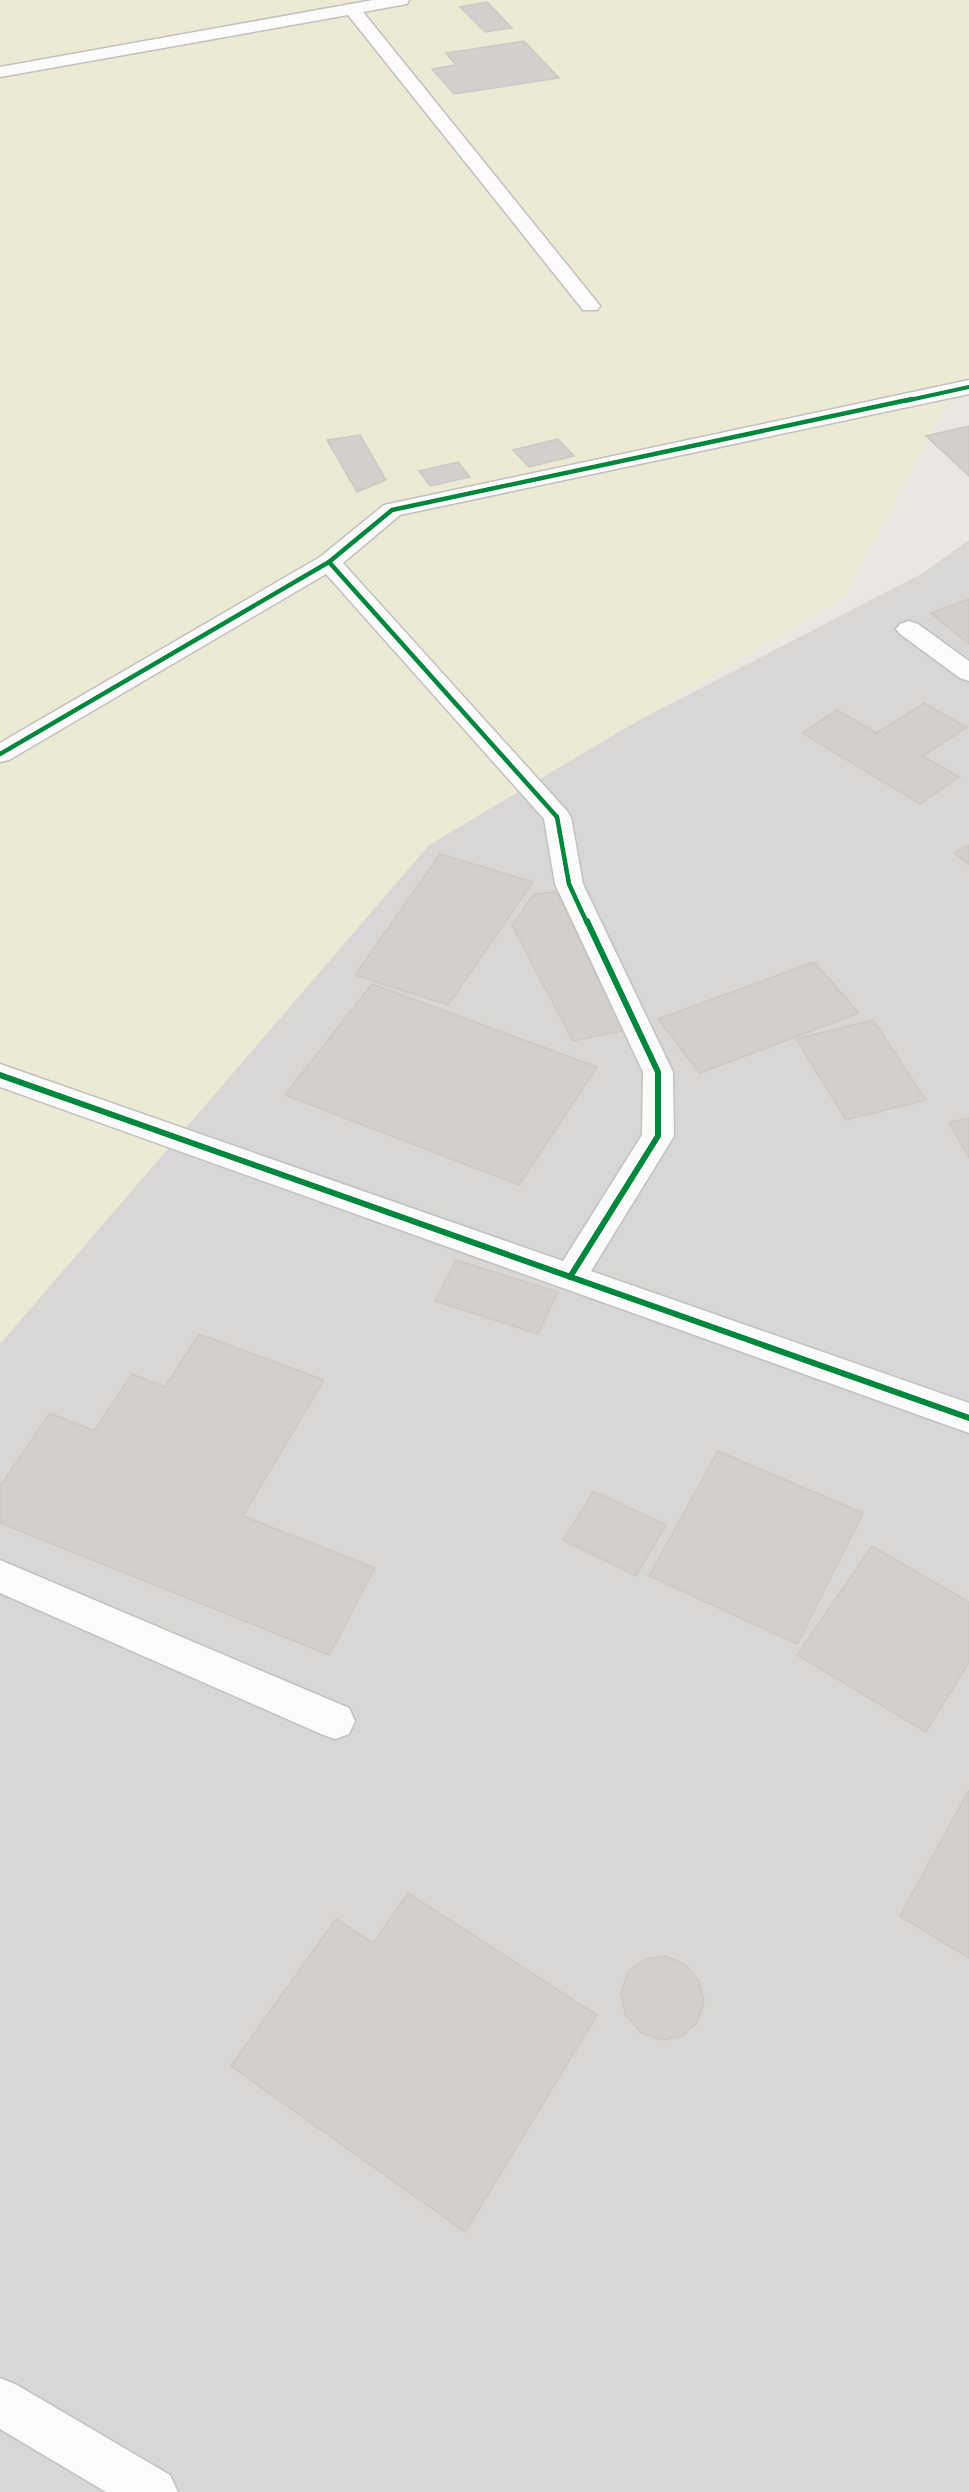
<svg xmlns="http://www.w3.org/2000/svg" width="969" height="2492" font-family="Jost,sans-serif">
<style>
.residential{fill:#d9d7d5}
.farmland{fill:#ecead5}
.building{fill:#d2cfcc;stroke:#cdc8c4;stroke-width:1.5}
.lines{fill:none;stroke-linecap:round;stroke-linejoin:round}
.minor-casing{stroke:#c2c1bf;stroke-width:3}
.minor{fill:#fcfbfb;fill-rule:evenodd}
.cycleway-far2-casing{stroke:#fff;stroke-width:6}
.cycleway-far1-casing{stroke:#fff;stroke-width:8}
.cycleway-casing{stroke:#fff;stroke-width:10}
.cycleway-far2{stroke:#00873e;stroke-width:4}
.cycleway-far1{stroke:#00873e;stroke-width:4.5}
.cycleway{stroke:#00873e;stroke-width:6}
</style>
<rect width="100%" height="100%" fill="#eae7e3"/>
<polygon class="residential" points="969,540 969,2492 0,2492 0,1331 445,821 923,573"/>
<polygon class="farmland" points="0,0 969,0 969,396 955,389 844,598 429,845 0,1344"/>
<g class="building">
<polygon points="487,2 512,28 485,32 460,7"/>
<polygon points="524,41 559,78 454,94 432,69 456,65 446,53"/>
<polygon points="969,426 969,476 926,436"/>
<polygon points="360,435 386,480 357,492 327,440"/>
<polygon points="558,439 574,456 529,467 513,450"/>
<polygon points="458,462 470,477 430,486 419,471"/>
<polygon points="969,599 969,644 931,613"/>
<polygon points="924,703 967,727 923,756 959,777 920,804 802,733 837,710 877,733"/>
<polygon points="969,845 969,864 954,853"/>
<polygon points="440,854 533,882 448,1005 355,975"/>
<polygon points="557,892 623,1031 573,1041 512,925 534,894"/>
<polygon points="814,962 859,1013 700,1073 658,1019"/>
<polygon points="372,984 597,1067 519,1185 285,1095"/>
<polygon points="873,1020 926,1100 846,1120 796,1039"/>
<polygon points="969,1118 969,1158 949,1122"/>
<polygon points="456,1260 558,1292 538,1334 435,1301"/>
<polygon points="199,1334 324,1380 243,1516 375,1568 329,1655 0,1523 0,1486 50,1413 94,1431 132,1374 165,1387"/>
<polygon points="718,1451 863,1513 797,1644 649,1576"/>
<polygon points="594,1491 666,1525 636,1576 563,1540"/>
<polygon points="872,1546 969,1602 969,1662 926,1732 797,1655"/>
<polygon points="969,1790 969,1958 900,1916"/>
<polygon points="408,1893 597,2015 465,2232 231,2066 336,1919 373,1943"/>
<polygon points="665,1956 685,1964 699,1981 704,2002 697,2023 682,2036 661,2040 640,2032 625,2014 621,1993 628,1972 645,1959"/>
</g>
<g class="lines">
<defs>
<g id="minor">
<polygon points="373,0 409,0 407,4 363,12 597,302 600,306 597,310 583,310 348,15 0,77 0,67"/>
<polygon points="969,380 969,394 400,515 343,563 567,811 571,817 583,884 673,1072 674,1136 591,1271 969,1403 969,1433 0,1087 0,1064 563,1261 642,1135 643,1072 555,884 544,819 326,574 9,760 0,762 0,743 320,557 384,505"/>
<polygon points="909,621 918,624 969,661 969,681 960,678 900,634 896,629 900,624"/>
<polygon points="0,1560 349,1708 355,1721 349,1734 335,1739 321,1734 0,1593"/>
<polygon points="0,2378 17,2385 170,2475 178,2492 106,2492 0,2429"/>
</g>
</defs>
<use href="#minor" class="minor-casing"/>
<use href="#minor" class="minor"/>
<defs>
<polyline id="cycleway-far2" points="905,401 969,387"/>
<g id="cycleway-far1">
<polyline points="329,562 557,817 569,884 587,923"/>
<polyline points="0,754 329,562 392,510 912,399"/>
</g>
<g id="cycleway">
<polyline points="0,1075 969,1418"/>
<polyline points="570,1277 658,1136 658,1072 587,921"/>
</g>
</defs>
<use href="#cycleway-far2" class="cycleway-far2-casing"/>
<use href="#cycleway-far1" class="cycleway-far1-casing"/>
<use href="#cycleway" class="cycleway-casing"/>
<use href="#cycleway-far2" class="cycleway-far2"/>
<use href="#cycleway-far1" class="cycleway-far1"/>
<use href="#cycleway" class="cycleway"/>
</g>
</svg>
